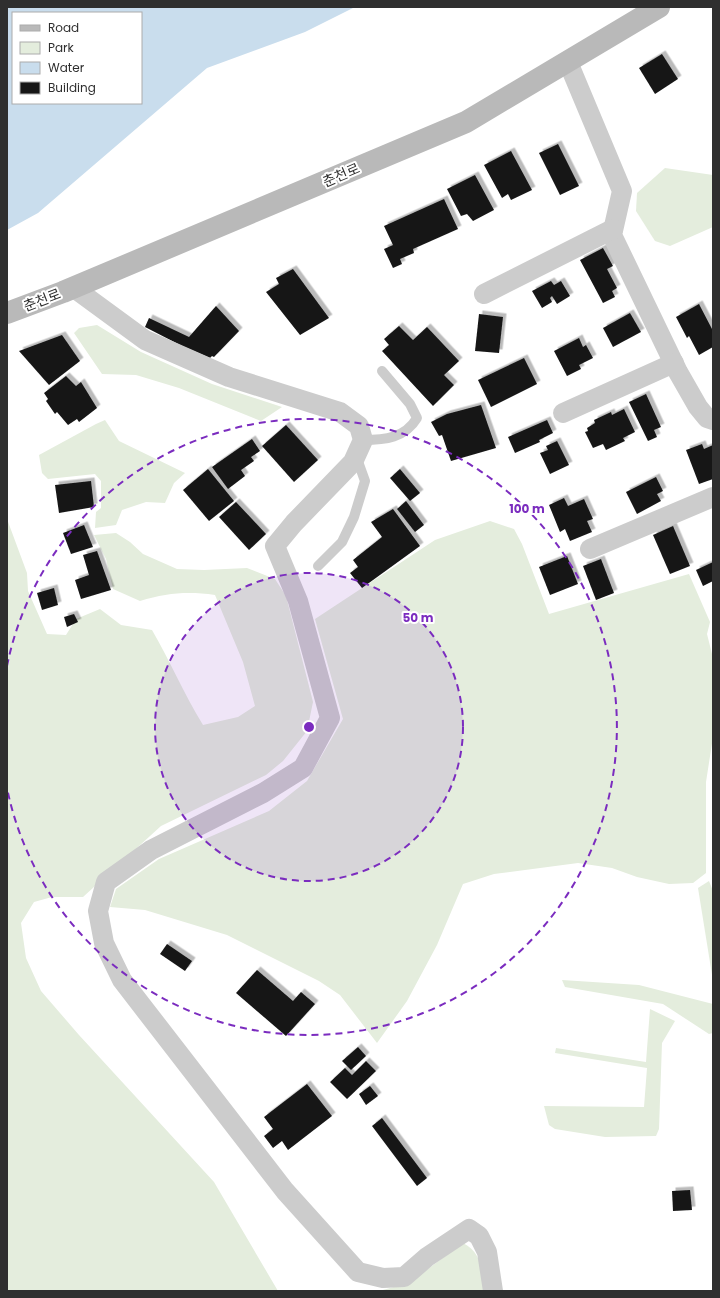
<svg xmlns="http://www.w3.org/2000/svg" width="720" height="1298" font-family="Poppins,'Noto Sans KR',sans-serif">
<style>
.green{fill:#e4eddd}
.water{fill:#c9dded;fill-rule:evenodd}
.building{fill:#161616;filter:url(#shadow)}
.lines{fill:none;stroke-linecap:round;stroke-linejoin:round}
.lane{stroke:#ccc;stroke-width:10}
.street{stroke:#ccc;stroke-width:20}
.secondary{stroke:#b9b9b9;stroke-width:22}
.ring{fill:none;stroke:#7b2cbf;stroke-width:2;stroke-dasharray:7 5}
.labels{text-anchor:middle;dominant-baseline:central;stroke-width:4;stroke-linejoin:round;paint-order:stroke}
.street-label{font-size:14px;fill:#2f2f2f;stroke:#fff}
.centre{fill:#7b2cbf;stroke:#fff;stroke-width:2}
.ring-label{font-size:12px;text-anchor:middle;font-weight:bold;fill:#7b2cbf;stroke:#fff;stroke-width:4;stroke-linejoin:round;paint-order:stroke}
</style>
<defs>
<filter id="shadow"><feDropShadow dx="3.5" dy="-3.5" stdDeviation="0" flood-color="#0004"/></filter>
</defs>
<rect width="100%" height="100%" fill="#fff"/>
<g class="green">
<polygon points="665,168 713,175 713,227 670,246 655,241 636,211 637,193"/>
<polygon points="97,325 141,352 212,384 282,407 261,421 179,388 136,375 102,374 74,333 79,328"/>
<polygon points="105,420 119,441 185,473 174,483 165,503 146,502 122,510 116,525 95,528 96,512 101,508 101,481 95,474 48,479 42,473 39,455 96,424"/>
<path d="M7,519L27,573L28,591L47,634L66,635L76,619L100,609L121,625L152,630C170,661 184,694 203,725L238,717L255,706L243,662L215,595C187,591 167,593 140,601L113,589L106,559L94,535L116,533L130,542L143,554L177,569L204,570L247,568L275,579L286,596L313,702L307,731L283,761L266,775L161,826L83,897H52L34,902L21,923L26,958L41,991L79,1035L214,1182L278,1291H7Z"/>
<polygon points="490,521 514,529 522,544 549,614 689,574 710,622 707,634 713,658 713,737 706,782 706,873 693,883 669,884 637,877 612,868 578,863 494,874 463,884 437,945 407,1001 377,1043 340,995 319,981 227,935 145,910 110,907 116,889 159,859 269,811 307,781 343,719 315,619 435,540"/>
<polygon points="709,881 713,891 713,981 698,888"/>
<polygon points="562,980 639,985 713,1004 713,1033 709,1034 663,1004 565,987"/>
<polygon points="650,1009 675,1021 662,1043 659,1129 656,1136 605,1137 555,1129 549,1125 544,1106 644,1107 647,1068 555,1053 556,1048 646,1062"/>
<path d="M463,1243C483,1253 481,1271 484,1291H379L409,1283Z"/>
</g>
<path class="water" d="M7,7H355L305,32L207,68L38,213L7,230ZM13,13H141V103H13Z"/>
<g class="building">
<polygon points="662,54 678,79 655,94 639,68"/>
<polygon points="558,144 579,186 560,195 539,153"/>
<polygon points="511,151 532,190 511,200 508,194 502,198 484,165"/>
<polygon points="475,175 494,210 473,221 467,214 461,216 447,189"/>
<polygon points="444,199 458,229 413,249 414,253 400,259 402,264 393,268 384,249 393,245 384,226"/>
<polygon points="603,248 613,266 607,269 617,288 612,291 615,297 603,303 580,260"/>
<polygon points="293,269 329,318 300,335 266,292 279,284 276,278"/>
<polygon points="551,281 554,285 561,281 570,296 557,304 552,296 550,298 552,302 542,308 532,291"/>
<polygon points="699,304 713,331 713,347 699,355 689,336 687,338 676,317"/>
<polygon points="216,306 239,331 214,357 212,356 210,358 182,346 145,327 149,318 189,337"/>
<polygon points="630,313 641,332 613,347 603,328"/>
<polygon points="479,314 503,317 499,353 475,351"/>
<polygon points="399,326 413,340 427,327 459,361 444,375 454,385 433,406 382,351 389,345 384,339"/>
<polygon points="62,335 80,361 49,385 19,351"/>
<polygon points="579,338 583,347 586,345 593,358 579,365 581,369 567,376 554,351"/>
<polygon points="524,358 537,384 491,407 478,380"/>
<polygon points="66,376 76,386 81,382 97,408 79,422 77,419 68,425 57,412 55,414 46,401 48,399 44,393"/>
<polygon points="646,394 661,427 654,430 657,437 648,441 629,402"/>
<polygon points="481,405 496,448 451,461 442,435 439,436 431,422 447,414"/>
<polygon points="624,409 635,432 623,438 625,441 606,450 603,444 593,448 585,432 588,431 587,428 595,423 594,420 611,412 612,415"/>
<polygon points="547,420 553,433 539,440 540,442 515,453 508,437"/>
<polygon points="286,425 318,460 294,482 262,446"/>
<polygon points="252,439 260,451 251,457 254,461 241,470 245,476 228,489 212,467"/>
<polygon points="557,441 569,465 550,474 540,453 548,450 546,446"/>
<polygon points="702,444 704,449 713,445 713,479 699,484 686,450"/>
<polygon points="208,469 234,501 209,521 183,490"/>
<polygon points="400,469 420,493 410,501 390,478"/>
<polygon points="656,477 663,491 657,494 661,501 637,514 626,492"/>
<polygon points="91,481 94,507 59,513 55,485"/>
<polygon points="564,498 568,506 584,499 593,519 587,521 592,532 570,541 565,529 560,532 549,505"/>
<polygon points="406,501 424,525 415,532 397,509"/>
<polygon points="236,502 266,534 249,550 219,517"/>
<polygon points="393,509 420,546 362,588 350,573 358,567 353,560 382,537 371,522"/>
<polygon points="84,525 93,547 71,554 63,533"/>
<polygon points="673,526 690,566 670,574 653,535"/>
<polygon points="97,551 111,590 81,599 75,580 89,575 83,555"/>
<polygon points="567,556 578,584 550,595 539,567"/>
<polygon points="601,559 614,593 596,600 583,566"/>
<polygon points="713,562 713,581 703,586 696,570"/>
<polygon points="54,588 58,605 42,610 37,593"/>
<polygon points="74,614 78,622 67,627 64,617"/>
<polygon points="167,944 192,961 185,971 160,954"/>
<polygon points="257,970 293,1001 301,992 315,1004 286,1036 236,993"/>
<polygon points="358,1047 366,1056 351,1070 342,1061"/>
<polygon points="366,1061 376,1071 347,1099 330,1082 345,1068 352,1075"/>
<polygon points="307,1084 332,1116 288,1150 282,1141 273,1148 264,1136 273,1129 264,1117"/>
<polygon points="370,1086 378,1096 366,1105 359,1094"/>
<polygon points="382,1118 427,1178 417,1186 372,1126"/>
<polygon points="690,1190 692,1210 673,1211 672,1191"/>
</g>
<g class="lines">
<g class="lane">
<path d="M363,440C385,440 405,438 417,418L410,404L382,371"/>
<polyline points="318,566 342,542 354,517 365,481 356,456"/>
</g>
<g class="street">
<polyline points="568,62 622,191 612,235 678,372 698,407 707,418 713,420"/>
<polyline points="74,288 145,340 229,377 340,412 359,426 363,440 353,462 294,523 275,546 298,601 330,718 303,768 263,793 151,850 106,882 98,911 104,943 122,980 285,1191 358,1272 383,1278 404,1277 427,1257 469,1229 479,1236 487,1252 493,1291"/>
<polyline points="484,294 613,229"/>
<polyline points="563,413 674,363"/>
<polyline points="590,549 713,497"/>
</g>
<polyline class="secondary" points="7,313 63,292 466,122 659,7"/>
</g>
<circle cx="309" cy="727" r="154" fill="#7b2cbf" fill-opacity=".12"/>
<g class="ring">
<circle cx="309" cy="727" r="154"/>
<path d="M7 666A308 308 0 1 1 7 788"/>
</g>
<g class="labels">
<g class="street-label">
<text transform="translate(341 175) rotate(-23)">춘천로</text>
<text transform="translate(42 300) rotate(-21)">춘천로</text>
</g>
</g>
<circle cx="309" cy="727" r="6" class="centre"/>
<g class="ring-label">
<text x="527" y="513">100 m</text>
<text x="418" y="622">50 m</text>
</g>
<rect width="720" height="1298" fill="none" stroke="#2f2f2f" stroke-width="16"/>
<rect x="12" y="12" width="130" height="92" fill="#ffffff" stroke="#acacac"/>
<rect x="20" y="25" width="20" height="6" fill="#b9b9b9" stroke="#acacac"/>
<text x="48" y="32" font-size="12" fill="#2f2f2f">Road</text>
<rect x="20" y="42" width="20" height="12" fill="#e4eddd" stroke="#acacac"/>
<text x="48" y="52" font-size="12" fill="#2f2f2f">Park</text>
<rect x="20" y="62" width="20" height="12" fill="#c9dded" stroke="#acacac"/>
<text x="48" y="72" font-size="12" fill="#2f2f2f">Water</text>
<rect x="20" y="82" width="20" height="12" fill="#161616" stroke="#acacac"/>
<text x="48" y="92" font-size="12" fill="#2f2f2f">Building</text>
</svg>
